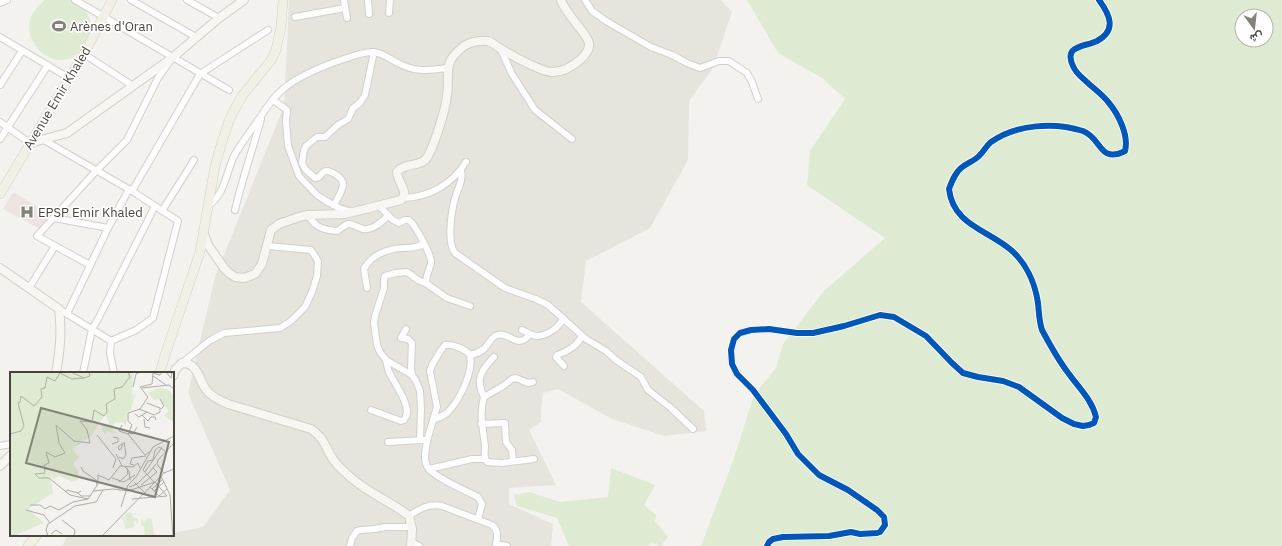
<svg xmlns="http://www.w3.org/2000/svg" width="1282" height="546" font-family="'IBM Plex Sans',Vazirmatn,sans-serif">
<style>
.residential{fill:#e6e4dd}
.medical{fill:#ede4e1}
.green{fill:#deebd2;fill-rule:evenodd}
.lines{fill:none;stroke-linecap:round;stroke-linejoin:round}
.street-casing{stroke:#d1d0cc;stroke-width:8}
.secondary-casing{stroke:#d2cfc6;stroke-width:10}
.primary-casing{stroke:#d3cfbe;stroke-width:10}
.street{stroke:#fdfdfd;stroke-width:6}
.secondary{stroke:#f7f6f2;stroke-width:8}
.primary{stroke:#f1efe6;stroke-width:9}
.cycleway-casing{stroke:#fff;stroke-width:8}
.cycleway{stroke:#0057b8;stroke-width:6}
.labels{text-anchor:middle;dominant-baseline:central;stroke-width:3.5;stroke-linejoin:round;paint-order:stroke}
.poi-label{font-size:13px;fill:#49453a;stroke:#fff;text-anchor:start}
.street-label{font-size:13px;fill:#49453a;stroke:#fff}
.inset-road{fill:none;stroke:#afada7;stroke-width:1}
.view{fill:#848279;fill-opacity:0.15;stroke:#848279;stroke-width:2}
.inset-edge{fill:none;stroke:#49453a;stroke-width:2}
</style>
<rect width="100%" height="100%" fill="#f3f2ef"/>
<polygon class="residential" points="289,0 721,0 732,12 713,68 689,101 688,160 650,228 586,261 581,302 704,411 706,431 664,436 612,419 558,389 543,393 541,411 541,422 529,430 556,485 509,488 509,504 553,524 551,546 62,546 68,535 173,535 173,533 203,527 230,490 188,393 215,277 284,106"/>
<polygon class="medical" points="13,192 50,214 40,229 3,209"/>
<g class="green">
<path d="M45,0C54,0 64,0 73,0C84,2 92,19 91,30C91,33 88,37 86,41C64,90 0,33 45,0Z"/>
<path d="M747,0H1282V546H701L734,458L754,395L776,368L783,344L824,291L885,238L807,185L810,151L845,99L822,78L778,53ZM1242,16H1266V40H1242Z"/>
<polygon points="611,468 655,485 644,505 656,515 655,521 668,537 661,546 651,543 648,546 569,546 557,518 517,506 514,495 530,492 559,502 608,497"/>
</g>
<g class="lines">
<defs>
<g id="street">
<polyline points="75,0 229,90"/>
<polyline points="131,0 196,37"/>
<polyline points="187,0 219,18"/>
<polyline points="344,0 347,18"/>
<polyline points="368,0 369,14"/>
<polyline points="585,0 592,11 606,21 651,47 672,55 687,63 700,68 719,61 729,61 747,73 752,82 758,99"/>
<polyline points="0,3 7,0"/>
<polyline points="389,13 390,0"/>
<polyline points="295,17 345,8"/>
<polyline points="0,37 69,78"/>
<polyline points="500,48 512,74 535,110 572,139"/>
<polyline points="84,54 133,86"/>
<polyline points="0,85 22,51"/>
<polyline points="273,100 287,110 286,122 288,146 299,176 317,195 326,201 339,208 352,212"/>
<polyline points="0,122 30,143"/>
<polyline points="0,139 48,65"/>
<polyline points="42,139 132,191 178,221 153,318 136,330 111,341 110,353 114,373"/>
<path d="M461,171C463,180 459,186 456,195C452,208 446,241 455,253L505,288L536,299L548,305L586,339L606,351L616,360L641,377L648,390L671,408L693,429"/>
<polyline points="132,191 200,74 268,30"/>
<path d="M404,198C430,197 452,184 466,162"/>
<path d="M334,205C337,199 343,191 343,184C343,178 332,171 326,171C323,171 321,175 319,177L315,178L305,169L302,163L304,150L306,146L317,137H325L338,125L348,119L353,108L360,103L365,95L374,52"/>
<path d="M208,206C225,194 226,173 234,156C240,145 247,136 254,126C264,112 273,96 287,86C301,75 319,68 335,62C347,58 361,52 373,52C383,53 390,59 398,63C416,73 429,70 448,68"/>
<path d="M379,206L393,220L399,223L405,220H409C415,225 432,255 431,263C430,270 424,277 427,284L447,298L470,306"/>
<path d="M235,210C242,179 253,149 261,119"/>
<polyline points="162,211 194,160"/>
<path d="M308,215C315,227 323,230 337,231C341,229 344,225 348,224C353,223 358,228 363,229C371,231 384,221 388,215"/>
<polyline points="54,218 108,228"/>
<polyline points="90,265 37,236 96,171 127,140 158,78 170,61"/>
<polyline points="29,288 55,246"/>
<path d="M367,288L364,269C371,255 387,249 402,248C412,247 414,249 424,244"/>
<polyline points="59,309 111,341"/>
<polyline points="67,314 108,228 129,189"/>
<polyline points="406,329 401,338 408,339 412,343 411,368 412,375"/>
<path d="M522,330C527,332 532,336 537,336C547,336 560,327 563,318"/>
<path d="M445,345C453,344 465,349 470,355C474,372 459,401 447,413C443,416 438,418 433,420L437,407L430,371L432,365L441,350Z"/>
<path d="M470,355C475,354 480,352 484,349C488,345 491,337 497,335C510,331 517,351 530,334"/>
<polyline points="182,363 209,341 224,333 280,328 291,321 305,307 312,292 317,276 318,261 311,250 268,246"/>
<path d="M564,366L556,357L557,355C568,351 576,347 582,336"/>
<polyline points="83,373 92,329 98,319 155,206"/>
<path d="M533,382L528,383L516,378L512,379L503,386L484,397C479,414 483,429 485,446C485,452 483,457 487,462L502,463L534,459"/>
<path d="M484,397C475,380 481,370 494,357"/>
<path d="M371,410L401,421L404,420C415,408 392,382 388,369C387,366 387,363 386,360"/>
<path d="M433,420C430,431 421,456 427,466C432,477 467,491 478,497L482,504L478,519"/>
<polyline points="481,424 505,423 506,442 512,450 513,461"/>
<polyline points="420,440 421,409 420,391 416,381 412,375 386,360 380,352 377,345 374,323 375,316 384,288 384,279 385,276 396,273 407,272 418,280 427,284"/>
<polyline points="388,442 424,440"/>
<polyline points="0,446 11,444"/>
<polyline points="429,469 472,459 485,459"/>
<path d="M409,516C419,509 429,503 442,506L492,525C499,530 497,538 496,546"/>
<polyline points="412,542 419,546"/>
<polyline points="496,544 507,546"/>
<polyline points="350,546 352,538 357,531 361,530 375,529 385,527 412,527"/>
<path d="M767,546L769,542L773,539L783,537L829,536L851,532L860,534L877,533L880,532L885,525L884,517L877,510L848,490L819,475L798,454L786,434L753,390L737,374L732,364L731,350L734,339L740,333L751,330L769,329L797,333H813L844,326L880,315L894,317L926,336L952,363L963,373L978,377L1003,381L1019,387L1062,418L1074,424L1083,426L1089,425L1094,423L1096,417C1092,400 1079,388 1069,374C1058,360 1050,345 1042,330C1039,321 1039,312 1038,303C1035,283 1026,263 1011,250C988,230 953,225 949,189C952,181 955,173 961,168C967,163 974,161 979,156C984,151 986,146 991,142C1017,124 1054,122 1083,131C1102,138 1099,164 1125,151C1129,136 1119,115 1109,103C1104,96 1096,90 1089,84C1084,79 1076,74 1073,66C1063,45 1085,47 1097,41C1117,30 1110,15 1099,0"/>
</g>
<g id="secondary">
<polyline points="30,143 67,133 172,58 219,18 244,0"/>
<path d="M204,234L208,245L224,268L229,273L235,277L244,278L255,274L262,264L271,230L279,224L299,217L308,215L345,214L401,200C410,192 397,182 397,172C404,162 422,168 428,156C435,143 446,109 447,95C449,85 446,72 450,62C452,56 459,50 464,46C470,42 481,40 488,41C492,42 497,47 501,49C513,56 538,70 551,72C562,73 573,66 581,59C585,55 590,50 589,43C587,33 566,15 561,0"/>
<path d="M0,268L59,309C62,330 60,352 56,373"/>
<path d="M173,376L175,370L182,363C199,362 198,382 208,392C214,398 221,401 228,404L311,429C323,437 324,444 331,456C335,463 341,469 347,474C365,492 389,500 409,516L412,529L411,546"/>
<polyline points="0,466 11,455"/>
</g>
<g id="primary">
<polyline points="0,194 84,54 112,0"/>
<polyline points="160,373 165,355 200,252 215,166 222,142 230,118 242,96 272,59 276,50 281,27 283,0"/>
<polyline points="28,546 37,535"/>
</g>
</defs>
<use href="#street" class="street-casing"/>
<use href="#secondary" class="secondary-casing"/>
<use href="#primary" class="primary-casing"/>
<use href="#street" class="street"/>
<use href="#secondary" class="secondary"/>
<use href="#primary" class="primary"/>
<defs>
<path id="cycleway" d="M767,546L769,542L773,539L783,537L829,536L851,532L860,534L877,533L880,532L885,525L884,517L877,510L848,490L819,475L798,454L786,434L753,390L737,374L732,364L731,350L734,339L740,333L751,330L769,329L797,333H813L844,326L880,315L894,317L926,336L952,363L963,373L978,377L1003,381L1019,387L1062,418L1074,424L1083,426L1089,425L1094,423L1096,417C1092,400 1079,388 1069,374C1058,360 1050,345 1042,330C1039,321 1039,312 1038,303C1035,283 1026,263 1011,250C988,230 953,225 949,189C952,181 955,173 961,168C967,163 974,161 979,156C984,151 986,146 991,142C1017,124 1054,122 1083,131C1102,138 1099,164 1125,151C1129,136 1119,115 1109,103C1104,96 1096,90 1089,84C1084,79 1076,74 1073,66C1063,45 1085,47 1097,41C1117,30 1110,15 1099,0"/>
</defs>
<use href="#cycleway" class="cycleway-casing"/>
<use href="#cycleway" class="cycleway"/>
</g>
<defs>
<symbol id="stadium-bare" viewBox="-9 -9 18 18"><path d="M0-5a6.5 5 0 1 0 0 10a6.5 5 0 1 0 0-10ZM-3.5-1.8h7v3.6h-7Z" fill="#848279" stroke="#fff" stroke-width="2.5" paint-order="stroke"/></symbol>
<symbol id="hospital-bare" viewBox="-9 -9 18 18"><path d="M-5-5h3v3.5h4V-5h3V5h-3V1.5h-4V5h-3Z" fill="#848279" stroke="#fff" stroke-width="2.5" paint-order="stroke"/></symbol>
</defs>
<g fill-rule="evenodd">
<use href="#stadium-bare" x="49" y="16" width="20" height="20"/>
<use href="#hospital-bare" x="17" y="202" width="20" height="20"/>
</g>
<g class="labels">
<g class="poi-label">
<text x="70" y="26">Arènes d'Oran</text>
<text x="38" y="212">EPSP Emir Khaled</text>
</g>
<g class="street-label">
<text transform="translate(57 98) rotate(-59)">Avenue Emir Khaled</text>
</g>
</g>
<g transform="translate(10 372)">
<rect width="164" height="164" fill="#f3f2ef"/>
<path d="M0,0H123L122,25L126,20L121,37L117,41L116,55L113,50L104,51L103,58L106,62L97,59L96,62L92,59V53L99,52L96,42L80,65L62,77L69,85L63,92L68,99L69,107L63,110L49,104L44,107L40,104L43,121L18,137L34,151L3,164H0ZM148,16L159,18L164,25V50L154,44L159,39L150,27L144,28L138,21ZM119,140L122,141L124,147V141H128L124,143L125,146H128V154L125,148L124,155L115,157L114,148L111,147L114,144L117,155L115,142ZM137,146L142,147L144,164H135L134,154H131V147L135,152V147L137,150Z" fill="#deebd2"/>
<path class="inset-road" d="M61,0L74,6L80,4L79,0M156,0L161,6L162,0M143,4L156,13M123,15L126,2L130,0M132,16L159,13L164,17M150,27L154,34L151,37M129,37L144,43L150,40V36L137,31M125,42L129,45L137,40M132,43L138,49L141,45H145L146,48M134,47L135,55L140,56M112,53L109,59L118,62M118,61L123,62L127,55M0,62L11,59L14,54L8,31L10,30L11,24L24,34L32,25L31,17L35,16L37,5L45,9L50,1L62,7L74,6M87,63L106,87L103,96M113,71L111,77L109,78L108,75ZM102,72L108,70V66L103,65M141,79L135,83L118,62L122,53L118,49V41L130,37L138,25L130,15L142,12L143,1L150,3L152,0M106,82L112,94M109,85L113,87L116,83L114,70M124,93L120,92L122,86L136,84M71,95L73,99L86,108L87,113M115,95L119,99L120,108M135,100L152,75M154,101L147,92L148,88L164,71M137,103L146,92M151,104L160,123L163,164M102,106L114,110L125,103M109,110L118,102L117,96M124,110L139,125M144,110L133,98L138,89L143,88L145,78L149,75L155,79M131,113L147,100L143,96M119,115L127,112L137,102M140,115L149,124L157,117M142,117L153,107M83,119L103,117L118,119L145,110L157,124M144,119L154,110M56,120L57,118L68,121L71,119M68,121L71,124H80M78,127L60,123L39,106H29L25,102L35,101L34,93L39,91L36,80L45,85L55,81L49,71L46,53L64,69L80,71L77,58L70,49L82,50L84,38L94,44L97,40L96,32L105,27L104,17L112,15L120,5L118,0M122,127L157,124M20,133H30L35,137L40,134L49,138L63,130L78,127L88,112V103L99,108L110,94L123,95L128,91L130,96M111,135L118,113L126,105L143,75L164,64M16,138L34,143L40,151M52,148L65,158L64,164M41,162L46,158L52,162M38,164L36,158L38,152L65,134L86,130L93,118M92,164L154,101L164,97"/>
<path class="view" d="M31,36L159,70L145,125L16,91Z"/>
<rect width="164" height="164" class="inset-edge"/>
</g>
<g transform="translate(1254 28) rotate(165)"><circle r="19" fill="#ffffff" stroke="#b6b5b0"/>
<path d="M0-3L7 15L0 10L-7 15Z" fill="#848279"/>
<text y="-6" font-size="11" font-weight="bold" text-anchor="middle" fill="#49453a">ش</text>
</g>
</svg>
